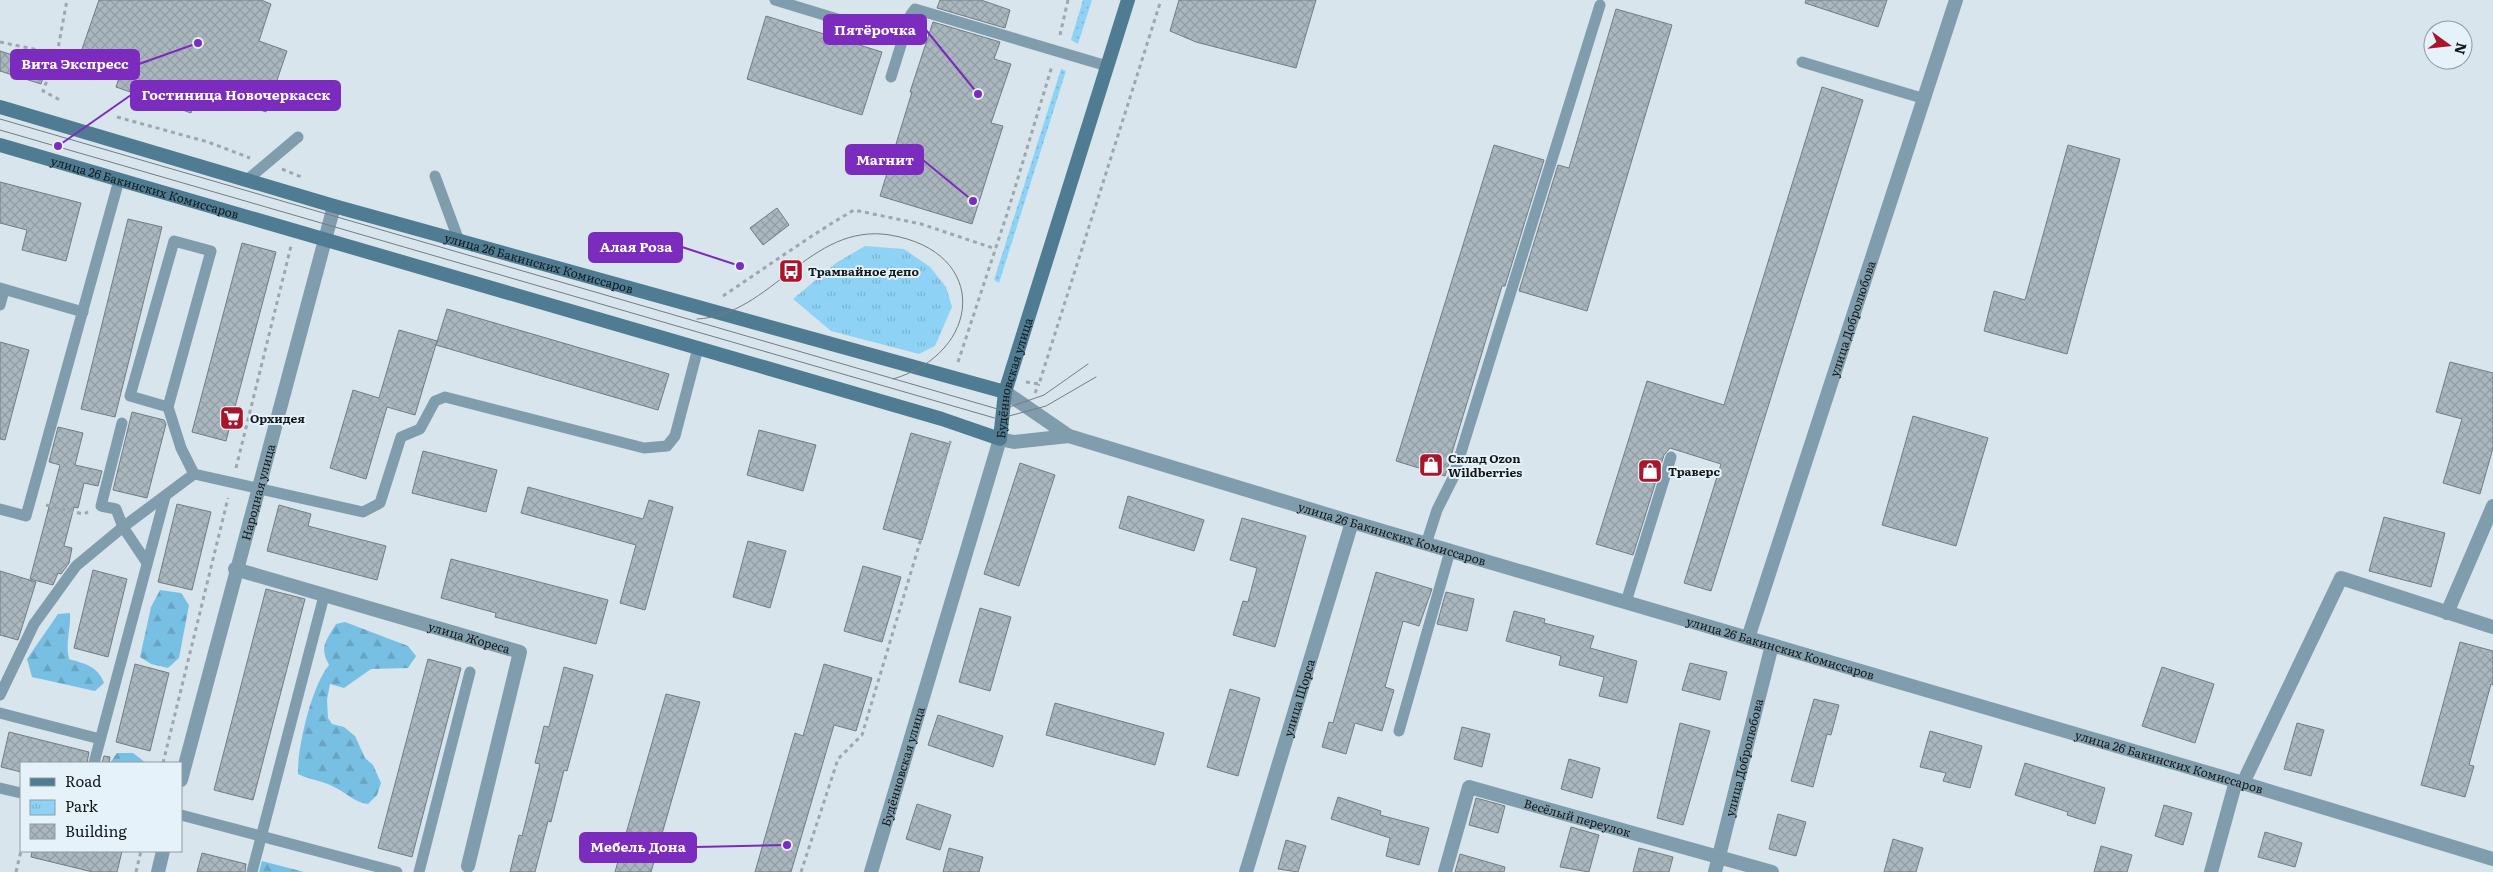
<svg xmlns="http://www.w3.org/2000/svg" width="2493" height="872" font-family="Literata,serif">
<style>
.grass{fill:url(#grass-dots)}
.forest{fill:url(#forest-firs)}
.park{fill:url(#park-tufts)}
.building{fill:url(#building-cross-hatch);stroke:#717d84}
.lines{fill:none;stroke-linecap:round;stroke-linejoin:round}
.path{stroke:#9da7ad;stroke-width:3;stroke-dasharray:4 4;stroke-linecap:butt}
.service{stroke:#809dad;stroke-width:11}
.minor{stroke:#809dad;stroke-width:14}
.tertiary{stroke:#809dad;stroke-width:14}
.secondary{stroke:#4f7c92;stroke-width:14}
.tram{stroke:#747d82;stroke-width:1}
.labels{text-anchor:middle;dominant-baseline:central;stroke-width:4;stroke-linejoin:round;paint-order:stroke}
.street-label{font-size:12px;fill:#13181a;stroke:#e5f2fa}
.poi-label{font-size:12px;font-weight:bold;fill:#13181a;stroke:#e5f2fa;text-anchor:start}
.leader{fill:none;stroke:#7b2cbf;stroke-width:2}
.callout-dot{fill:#7b2cbf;stroke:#e5f2fa;stroke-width:2}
.callout{fill:#7b2cbf;stroke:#7b2cbf;stroke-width:2}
.callout-label{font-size:14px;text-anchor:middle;font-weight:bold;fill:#fff}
</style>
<defs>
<pattern id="grass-dots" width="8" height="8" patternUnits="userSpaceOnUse" patternTransform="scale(1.25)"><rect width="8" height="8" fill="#8ed3f5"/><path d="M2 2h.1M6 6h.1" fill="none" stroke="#7ab4d1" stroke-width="1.8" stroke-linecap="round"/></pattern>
<pattern id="forest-firs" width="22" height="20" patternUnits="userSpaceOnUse" patternTransform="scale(1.25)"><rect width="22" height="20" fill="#78c0e3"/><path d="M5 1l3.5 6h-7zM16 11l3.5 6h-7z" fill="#67a4c2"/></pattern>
<pattern id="park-tufts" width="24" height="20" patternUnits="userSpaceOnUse" patternTransform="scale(1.25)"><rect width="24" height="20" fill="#8ed3f5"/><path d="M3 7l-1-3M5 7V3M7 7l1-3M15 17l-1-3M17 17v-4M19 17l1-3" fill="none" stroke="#7ab4d1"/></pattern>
<pattern id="building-cross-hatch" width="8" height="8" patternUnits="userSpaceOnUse" patternTransform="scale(1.25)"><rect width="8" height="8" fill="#aab7be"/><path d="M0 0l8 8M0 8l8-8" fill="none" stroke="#919da3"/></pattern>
</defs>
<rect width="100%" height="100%" fill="#d8e5ec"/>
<g class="grass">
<polygon points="1083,0 1092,0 1078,44 1071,40"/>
<polygon points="1061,69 1066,71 999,283 994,280"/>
</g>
<g class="forest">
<polygon points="160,590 181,593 189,605 179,658 168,668 151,664 140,657 151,607"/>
<path d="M70,613C71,629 65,643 69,659C85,664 98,666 104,683L95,691L32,677L27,659L58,614Z"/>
<path d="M345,622L408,646L416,656L408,668L371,669L344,688L330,684L327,700L328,718L332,724L344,727L355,736L365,758L373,765L381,783L377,795L368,804C353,802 346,792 332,786C321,780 309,780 298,774C297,748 312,685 329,665C319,647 326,641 336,624Z"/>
<polygon points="117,753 133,753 146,763 110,763"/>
<polygon points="262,861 304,872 259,872"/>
</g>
<polygon class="park" points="865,246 904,249 930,267 946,287 952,307 935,346 919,354 831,331 793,299 836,263"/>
<g class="building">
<polygon points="99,0 261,0 271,4 259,41 287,51 266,112 199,89 191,113 116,87 123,66 81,52"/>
<polygon points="940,0 981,0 1010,10 1005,28 937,8"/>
<polygon points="1179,0 1316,0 1296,68 1196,42 1170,31"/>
<polygon points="1806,0 1887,0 1878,27 1805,3"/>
<polygon points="1616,9 1672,25 1587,311 1519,291 1558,165 1569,168"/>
<polygon points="766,16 882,52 862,115 747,79"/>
<polygon points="933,22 1000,42 994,59 1011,64 991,123 1003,126 972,224 880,196 912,92 910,92"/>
<polygon points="0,51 47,66 41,84 0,71"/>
<polygon points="1822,87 1863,100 1711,591 1684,583 1721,464 1670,448 1664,455 1633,555 1596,544 1647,381 1724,405"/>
<polygon points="1494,145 1544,160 1505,286 1502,286 1445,476 1396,461"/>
<polygon points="2068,145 2120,159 2067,354 1984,331 1994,291 2025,300"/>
<polygon points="0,182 81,203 66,261 22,250 27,230 0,223"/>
<polygon points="777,208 789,225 763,245 750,228"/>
<polygon points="128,219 162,227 115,417 81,409"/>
<polygon points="242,243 276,252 226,441 192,432"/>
<polygon points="447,309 669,374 658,410 436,345"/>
<polygon points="399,330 437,341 415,415 387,407 366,479 330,468 353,390 379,398"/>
<polygon points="0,342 29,350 5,440 0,439"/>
<polygon points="2450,362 2493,373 2493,448 2480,494 2443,483 2462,419 2436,412"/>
<polygon points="132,412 164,420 166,424 147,498 113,490"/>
<polygon points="1913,416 1988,438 1956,546 1882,525"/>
<polygon points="58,427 83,433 75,465 102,471 98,486 84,483 78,508 74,507 64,546 72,548 69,563 61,574 58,573 53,585 30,579 60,465 49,462"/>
<polygon points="759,430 816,445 803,491 747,475"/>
<polygon points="911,433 950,444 922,540 883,529"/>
<polygon points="423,451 497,470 486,512 412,493"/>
<polygon points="1020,463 1055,475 1019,586 984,574"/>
<polygon points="528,487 643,519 649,500 673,507 645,610 620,603 636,545 521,513"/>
<polygon points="1128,496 1204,520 1194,551 1119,528"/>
<polygon points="177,504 211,512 192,590 158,582"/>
<polygon points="279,505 311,514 308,526 386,546 377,580 267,551"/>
<polygon points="2384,517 2445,533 2431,587 2369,571"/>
<polygon points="1242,518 1306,536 1275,647 1233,635 1243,601 1248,602 1257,568 1230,560"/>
<polygon points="748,541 786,551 770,608 733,597"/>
<polygon points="451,559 608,600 596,644 495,617 496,613 441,598"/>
<polygon points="863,566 901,577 882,642 844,631"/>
<polygon points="93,570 127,579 108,657 74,648"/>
<polygon points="0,571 36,582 18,640 0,635"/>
<polygon points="1376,572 1432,589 1419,626 1403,621 1385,687 1394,690 1382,731 1355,723 1346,754 1322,747 1329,722 1333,723"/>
<polygon points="266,589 305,599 253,800 214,790"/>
<polygon points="1446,592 1474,599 1467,631 1437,624"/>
<polygon points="980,608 1011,617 990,691 959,682"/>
<polygon points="1514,611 1545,619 1544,623 1594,636 1590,648 1637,661 1627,703 1599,696 1604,677 1559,665 1561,656 1506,641"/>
<polygon points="2460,642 2493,651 2493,685 2491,684 2469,765 2474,766 2465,797 2421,785"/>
<polygon points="428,659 461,668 412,857 378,848"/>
<polygon points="1690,663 1727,672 1720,700 1682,690"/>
<polygon points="135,664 169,673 150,751 116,742"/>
<polygon points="824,664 872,678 856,731 834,725 791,872 755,872 795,733 803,736"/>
<polygon points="564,667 593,675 583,712 567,771 564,770 551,822 548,821 535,872 510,872 519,835 522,836 540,764 535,763 544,726 549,727"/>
<polygon points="2162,667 2214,684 2195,743 2142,726"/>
<polygon points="1230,689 1260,698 1238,776 1207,767"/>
<polygon points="666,694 700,702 651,872 615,872"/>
<polygon points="1814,699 1839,705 1831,735 1827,734 1813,787 1791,781"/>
<polygon points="1055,703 1164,733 1155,765 1046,735"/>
<polygon points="938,715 1003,736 993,767 928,745"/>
<polygon points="1680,723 1710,731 1683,825 1657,818"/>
<polygon points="2297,723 2324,730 2311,776 2284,769"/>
<polygon points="1462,727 1490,734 1482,767 1454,759"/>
<polygon points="1930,731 1982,746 1970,788 1943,781 1946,773 1920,767"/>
<polygon points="9,732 89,752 87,763 21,763 21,772 1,767"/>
<polygon points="104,756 110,757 109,763 102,763"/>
<polygon points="1569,759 1600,768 1592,798 1561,789"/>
<polygon points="2025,763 2105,788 2095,824 2067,815 2068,812 2015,795"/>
<polygon points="1338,797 1381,811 1380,815 1429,828 1419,865 1386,856 1390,838 1331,819"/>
<polygon points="1476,798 1505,806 1498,833 1469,825"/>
<polygon points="917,804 951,815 940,850 906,839"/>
<polygon points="2164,805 2192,813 2183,845 2155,836"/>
<polygon points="1778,814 1806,822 1796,856 1769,849"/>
<polygon points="1571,827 1599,835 1589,872 1560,867"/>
<polygon points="2265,832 2302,843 2295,867 2258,857"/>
<polygon points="1893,839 1923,848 1916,872 1884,872"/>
<polygon points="1286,840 1306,846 1298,872 1278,869"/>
<polygon points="2101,846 2132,855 2127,872 2094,872"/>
<polygon points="949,848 983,857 979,872 943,872"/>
<polygon points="1639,848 1673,857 1669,872 1633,872"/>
<polygon points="32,851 122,851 117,872 93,872 31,857"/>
<polygon points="202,853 246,864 245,872 197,872"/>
<polygon points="1460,854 1505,867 1504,872 1455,872"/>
</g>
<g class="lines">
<g class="path">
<polyline points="1060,35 1068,0"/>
<polyline points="0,42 57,54 43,91 60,100"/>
<polyline points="57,54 67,0"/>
<polyline points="117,117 208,142 250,158"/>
<polyline points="282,169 304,178"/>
<path d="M723,296C767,267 809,236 854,210L921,224L996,249"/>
<polyline points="958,362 1007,214 1052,66"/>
<polyline points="1026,382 1039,384 1161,0"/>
<polyline points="1035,393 1039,384"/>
<polyline points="236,468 291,246"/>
<polyline points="46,505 83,514 88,512"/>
<polyline points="163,763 228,498"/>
<polyline points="16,872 21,851"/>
<polyline points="136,872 141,851"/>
<polyline points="801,872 838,759 862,735 951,439"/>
</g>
<g class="service">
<polyline points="775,0 903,39"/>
<polyline points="1802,62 1925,99"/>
<polyline points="891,77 910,16 915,9 1107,66"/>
<polyline points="435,176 459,241"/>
<polyline points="247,180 298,137"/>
<polyline points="0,288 83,312"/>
<polyline points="0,305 4,290"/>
<polyline points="168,407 130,396 174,241 211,251 168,407 181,448 194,474"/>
<polyline points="122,423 101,506 116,509 123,527 147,563"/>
<polyline points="194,474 363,512 380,503 401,437 420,429 435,401 445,397 644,448 667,446 675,436 698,348"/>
<polyline points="0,509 26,516 119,180"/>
<polyline points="1426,544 1437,510 1453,478 1600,5"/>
<polyline points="1626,602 1671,457"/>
<polyline points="0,695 34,624 76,566 123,527 194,474"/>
<polyline points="0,713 100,739"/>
<polyline points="1399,731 1450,551"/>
<polyline points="94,763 165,497"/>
<polyline points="0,788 21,793"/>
<polyline points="181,815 397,872"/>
<polyline points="252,872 324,596"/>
<polyline points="419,872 470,672"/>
</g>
<g class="minor">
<path id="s1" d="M235,569L520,652L468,866"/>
<polyline points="2447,613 2493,506"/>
<path id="s2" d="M1748,638L1956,0"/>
<path id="s3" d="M181,780L334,206"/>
<polyline points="2243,783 2341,578 2493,627"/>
<polyline points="158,872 163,851"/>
<path id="s4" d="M1246,872L1352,522"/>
<path id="s5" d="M1445,872L1469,787L1772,872"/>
<path id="s6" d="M1715,872L1772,645"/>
<polyline points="2211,872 2236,781"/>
</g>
<g class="tertiary">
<path id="s7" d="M1005,392L1069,436L1352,522L2236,781L2493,859"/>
<path id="s8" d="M871,872L1000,439L1014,442L1069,436"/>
</g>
<g class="secondary">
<path id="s9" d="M0,107L334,206L1005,392"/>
<path id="s10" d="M0,145L942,419L1000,439L1005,392L1128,0"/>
</g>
<g class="tram">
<polyline points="0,119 1001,410 1044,395 1088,364"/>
<polyline points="0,130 998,419 1046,406 1096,377"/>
<path d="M697,319C771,316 810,222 890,235C991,252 982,353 893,379"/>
</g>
</g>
<defs>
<symbol id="bus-square" viewBox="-11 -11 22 22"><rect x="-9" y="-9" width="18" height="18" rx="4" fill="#ab152c" stroke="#e5f2fa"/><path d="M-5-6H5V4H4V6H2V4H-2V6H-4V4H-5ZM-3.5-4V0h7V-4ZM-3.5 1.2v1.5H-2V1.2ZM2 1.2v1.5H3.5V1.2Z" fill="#fff"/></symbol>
<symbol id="supermarket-square" viewBox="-11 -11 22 22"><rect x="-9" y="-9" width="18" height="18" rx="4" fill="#ab152c" stroke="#e5f2fa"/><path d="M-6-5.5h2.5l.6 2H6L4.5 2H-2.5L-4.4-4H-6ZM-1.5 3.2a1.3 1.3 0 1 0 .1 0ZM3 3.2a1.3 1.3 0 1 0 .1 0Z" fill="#fff"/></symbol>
<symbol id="shop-square" viewBox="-11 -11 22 22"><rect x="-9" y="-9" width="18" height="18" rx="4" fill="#ab152c" stroke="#e5f2fa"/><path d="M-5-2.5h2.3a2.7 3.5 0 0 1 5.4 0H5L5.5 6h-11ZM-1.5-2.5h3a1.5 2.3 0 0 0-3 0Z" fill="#fff"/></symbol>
</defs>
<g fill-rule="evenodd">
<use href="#bus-square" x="777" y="257" width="28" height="28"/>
<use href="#supermarket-square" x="218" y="404" width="28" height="28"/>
<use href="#shop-square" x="1417" y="451" width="28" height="28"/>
<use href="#shop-square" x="1636" y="457" width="28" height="28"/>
</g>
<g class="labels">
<g class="street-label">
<text stroke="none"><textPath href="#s10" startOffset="151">улица 26 Бакинских Комиссаров</textPath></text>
<text stroke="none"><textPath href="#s9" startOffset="561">улица 26 Бакинских Комиссаров</textPath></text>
<text stroke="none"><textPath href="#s2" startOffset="336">улица Добролюбова</textPath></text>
<text stroke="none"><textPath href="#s10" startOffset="1105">Будённовская улица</textPath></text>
<text stroke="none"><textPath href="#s3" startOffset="298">Народная улица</textPath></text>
<text stroke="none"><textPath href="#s7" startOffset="415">улица 26 Бакинских Комиссаров</textPath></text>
<text stroke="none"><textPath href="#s1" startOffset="244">улица Жореса</textPath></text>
<text stroke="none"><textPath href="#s7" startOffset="820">улица 26 Бакинских Комиссаров</textPath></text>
<text stroke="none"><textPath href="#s4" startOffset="182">улица Щорса</textPath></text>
<text stroke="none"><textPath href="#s6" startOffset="118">улица Добролюбова</textPath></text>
<text stroke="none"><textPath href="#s7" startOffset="1225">улица 26 Бакинских Комиссаров</textPath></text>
<text stroke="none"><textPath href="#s8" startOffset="110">Будённовская улица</textPath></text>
<text stroke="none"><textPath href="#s5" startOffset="201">Весёлый переулок</textPath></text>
</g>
<g class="poi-label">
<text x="808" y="271">Трамвайное депо</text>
<text x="250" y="418">Орхидея</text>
<text x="1448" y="458">Склад Ozon<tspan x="1448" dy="14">Wildberries</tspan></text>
<text x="1668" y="471">Траверс</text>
</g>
</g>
<path class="leader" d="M978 94L926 30M198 43L139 64M58 146L131 95M973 201L923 160M740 266L682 247M787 845L696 847"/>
<g class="callout-dot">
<circle cx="978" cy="94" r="5"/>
<circle cx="198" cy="43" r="5"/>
<circle cx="58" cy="146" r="5"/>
<circle cx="973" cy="201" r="5"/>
<circle cx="740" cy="266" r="5"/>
<circle cx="787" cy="845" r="5"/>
</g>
<g class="callout">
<rect x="824" y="15" width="102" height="29" rx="5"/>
<rect x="11" y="50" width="128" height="29" rx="5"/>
<rect x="131" y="81" width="209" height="29" rx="5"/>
<rect x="846" y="145" width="77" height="29" rx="5"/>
<rect x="589" y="233" width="93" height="29" rx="5"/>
<rect x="580" y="833" width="116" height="29" rx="5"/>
</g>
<g class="callout-label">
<text x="875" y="35">Пятёрочка</text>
<text x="75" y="69">Вита Экспресс</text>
<text x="236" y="100">Гостиница Новочеркасск</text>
<text x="885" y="165">Магнит</text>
<text x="636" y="252">Алая Роза</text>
<text x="638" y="852">Мебель Дона</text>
</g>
<rect x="20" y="762" width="162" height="90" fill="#e5f2fa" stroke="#919ba0"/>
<rect x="30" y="778" width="25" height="8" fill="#4f7c92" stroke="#919ba0"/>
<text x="65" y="787" font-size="15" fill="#13181a">Road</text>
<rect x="30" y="800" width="25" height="15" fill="url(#park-tufts)" stroke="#919ba0"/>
<text x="65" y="812" font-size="15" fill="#13181a">Park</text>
<rect x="30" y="824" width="25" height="15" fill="url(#building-cross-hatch)" stroke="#919ba0"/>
<text x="65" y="837" font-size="15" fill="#13181a">Building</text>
<g transform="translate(2448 45) rotate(105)"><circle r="24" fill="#e5f2fa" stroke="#919ba0"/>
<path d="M0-4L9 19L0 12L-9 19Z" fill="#ab152c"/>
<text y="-8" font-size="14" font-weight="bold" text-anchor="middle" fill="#13181a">N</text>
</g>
</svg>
